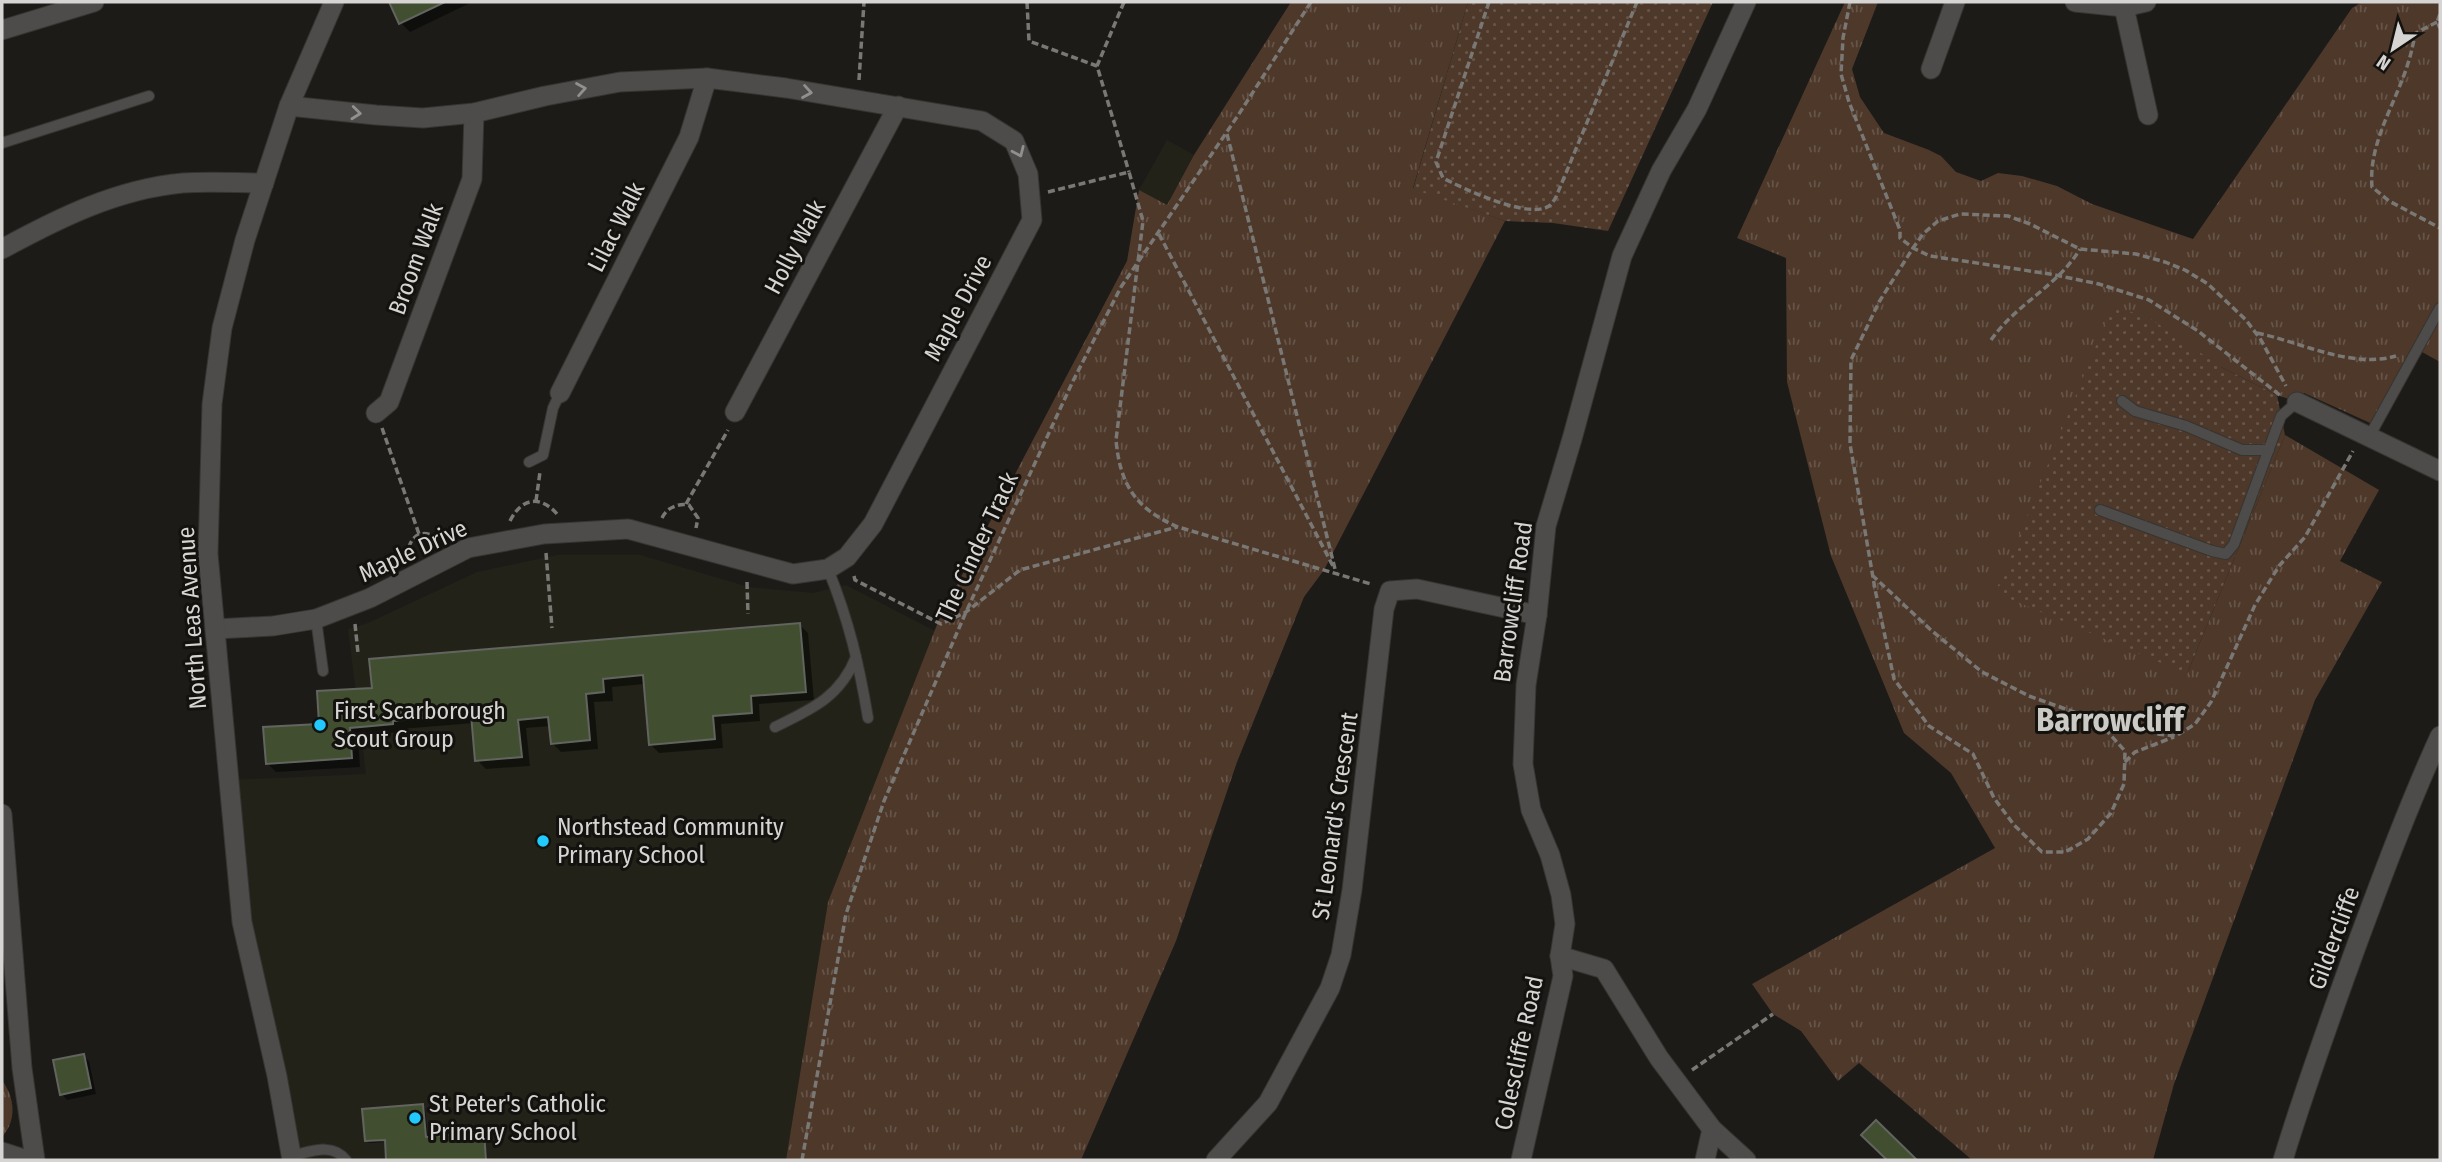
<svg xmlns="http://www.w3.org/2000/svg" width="2442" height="1162" font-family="'Fira Sans Condensed',sans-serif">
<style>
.built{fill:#232219}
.grass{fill:url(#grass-tufts)}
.park{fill:url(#park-dots)}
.shadow{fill:#0007}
.building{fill:#414f30;stroke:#626460;stroke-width:2}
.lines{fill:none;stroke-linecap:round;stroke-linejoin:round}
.service-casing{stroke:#363532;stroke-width:12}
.minor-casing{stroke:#363532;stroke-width:21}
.path{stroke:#797875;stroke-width:3.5;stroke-dasharray:7 3.5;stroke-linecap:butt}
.service{stroke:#4d4c4a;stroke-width:10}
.minor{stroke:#4d4c4a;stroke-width:19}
.oneway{stroke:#92908e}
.poi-dot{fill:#21c9fd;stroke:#13120f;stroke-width:2.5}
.labels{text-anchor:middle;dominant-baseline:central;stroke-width:6;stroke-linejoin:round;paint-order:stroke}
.street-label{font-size:24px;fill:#d6d5d3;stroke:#13120f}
.poi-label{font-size:24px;fill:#d6d5d3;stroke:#13120f;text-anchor:start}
.district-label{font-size:32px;font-weight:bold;fill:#cbcac5;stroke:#13120f}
</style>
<defs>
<pattern id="grass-tufts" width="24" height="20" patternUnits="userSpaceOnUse" patternTransform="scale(1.75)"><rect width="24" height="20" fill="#4d382a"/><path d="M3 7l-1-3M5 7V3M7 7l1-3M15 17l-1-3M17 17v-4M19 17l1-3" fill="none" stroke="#665448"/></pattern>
<pattern id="park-dots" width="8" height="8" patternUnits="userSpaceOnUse" patternTransform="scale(1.75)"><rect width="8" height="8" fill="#4d382a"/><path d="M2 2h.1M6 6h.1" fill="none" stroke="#665448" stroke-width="1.8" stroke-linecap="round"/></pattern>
</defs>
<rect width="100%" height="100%" fill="#1c1b18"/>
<g class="built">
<polygon points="1167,140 1194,155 1166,206 1139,190"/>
<polygon points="557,555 640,555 749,587 813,593 846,585 935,631 828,902 786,1160 290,1160 242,922 229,780 366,774 348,629 368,623 477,572"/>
</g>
<g class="grass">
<polygon points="1291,2 1468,2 1413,188 1505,221 1324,570 1304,597 1237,762 1176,941 1081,1160 786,1160 828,902 940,617 1127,261 1139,190 1167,205 1194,155"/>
<polygon points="1845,2 1878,2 1852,69 1860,97 1884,133 1929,150 1941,156 1956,172 1981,181 1998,173 2022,176 2057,186 2092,204 2193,239 2352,8 2362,2 2440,2 2440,362 2422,352 2379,427 2304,393 2297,402 2277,395 2221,367 2187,674 2285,435 2379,490 2340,561 2382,582 2315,700 2174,1084 2153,1160 1972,1160 1859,1063 1838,1081 1801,1031 1773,1014 1752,984 1995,848 1951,773 1904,733 1831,556 1787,382 1786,258 1737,238"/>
<path d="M2,1080C15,1098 17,1120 2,1137Z"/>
</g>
<g class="park">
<polygon points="1468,2 1713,2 1608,231 1553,223 1505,221 1413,189"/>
<polygon points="2112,306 2148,317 2221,367 2277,395 2285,435 2187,674 1996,593"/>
</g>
<g class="shadow">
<polygon points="391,2 472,2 410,32 401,23"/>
<polygon points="799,624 808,633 814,700 759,704 760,721 721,724 723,748 659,753 650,744 645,684 612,687 613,701 594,702 598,749 561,752 552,743 551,726 526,728 530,766 486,769 477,760 474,723 401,729 401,732 358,736 360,767 276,772 267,763 374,690"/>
<polygon points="83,1056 89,1061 96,1094 67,1100 62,1094"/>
<polygon points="423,1106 425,1108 428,1138 483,1134 485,1136 487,1160 388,1160 387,1142 369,1143 366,1140"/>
</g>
<g class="building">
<polygon points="389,2 445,2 399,24"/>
<polygon points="800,623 806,692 751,696 752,713 713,716 715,739 649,745 643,675 603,679 604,692 586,694 590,740 551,744 548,717 518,720 522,757 475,761 471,714 393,721 393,724 350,728 352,758 266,764 263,727 319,724 317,691 372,688 369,659"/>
<polygon points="84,1054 91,1088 60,1095 53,1060"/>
<polygon points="423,1104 426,1137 484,1132 486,1160 386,1160 385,1140 365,1141 362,1109"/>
<polygon points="1876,1120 1917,1160 1887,1160 1861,1135"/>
</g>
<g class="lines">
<defs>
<g id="service">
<polyline points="2,143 149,96"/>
<polyline points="2122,401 2135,411 2186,426 2242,450 2269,450"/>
<polyline points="2369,437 2440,308"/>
<polyline points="529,462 543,455 553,408 560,393"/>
<polyline points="2100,510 2212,551 2226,554 2234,544 2281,416 2297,402"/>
<path d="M828,569C849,621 859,664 868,718"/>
<polyline points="316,619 323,671"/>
<path d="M775,727C812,709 840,697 856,657"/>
<path d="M291,1156C310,1152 332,1142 346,1160"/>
</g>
<g id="minor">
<polyline points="2075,2 2124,7 2146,2"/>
<polyline points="2124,7 2148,115"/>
<polyline points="2,30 94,2"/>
<polyline points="1931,69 1955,2"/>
<path d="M2,249C59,218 117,189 183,183C209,181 237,183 264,183"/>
<polyline points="560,393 689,137 707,78"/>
<polyline points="2297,402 2440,471"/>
<polyline points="735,412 898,106"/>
<polyline points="376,413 389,402 472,179 474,113"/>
<polyline points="215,629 273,626 316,619 370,598 468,548 544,534 628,529 793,574 828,569 847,557 873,524 1032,220 1028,174 1014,141 982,121 786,88 707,78 620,82 545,96 474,113 423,118 376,115 289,106"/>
<polyline points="2,814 22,1068 35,1160"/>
<polyline points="1560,956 1604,969 1659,1058 1712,1129 1746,1160"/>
<polyline points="2,1152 27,1160"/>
<polyline points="292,1160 277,1076 242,922 208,554 212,404 222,328 245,240 289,106 334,2"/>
<polyline points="1216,1160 1268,1103 1330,988 1341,955 1352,890 1384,609 1390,591 1417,589 1537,615"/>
<polyline points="1521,1160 1563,976 1560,956 1565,924 1561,895 1550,855 1531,810 1523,764 1526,685 1537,615 1546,526 1572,439 1622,256 1661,171 1697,109 1746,2"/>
<polyline points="1705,1160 1712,1129"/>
<path d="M2283,1160C2305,1087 2331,1016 2357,944C2383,874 2409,804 2440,736"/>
</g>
</defs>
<use href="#service" class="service-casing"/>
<use href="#minor" class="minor-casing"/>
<g class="path">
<polyline points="1027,2 1029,41 1097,66"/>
<polyline points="1124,2 1097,66 1129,172"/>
<path d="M1489,2L1436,162L1443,178C1464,189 1521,216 1545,208C1551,206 1553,202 1556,197L1637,2"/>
<polyline points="1850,2 1843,38 1841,74 1849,102 1900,230 1900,238 1913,248 1930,256 2050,274 2099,284 2149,300 2198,331 2281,396"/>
<polyline points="2440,14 2437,22 2440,28"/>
<path d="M2437,22L2416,33C2413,42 2412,51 2409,60C2397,102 2368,142 2372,187L2389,201L2440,228"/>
<polyline points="859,80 864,2"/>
<polyline points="1227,134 1336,573"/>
<path d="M1048,192L1129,172L1143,221L1116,440C1120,485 1136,509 1178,527L1371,584"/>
<polyline points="1159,234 1334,568"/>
<path d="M2257,333C2301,342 2351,369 2396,356"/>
<path d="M1991,340C2016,304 2058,286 2080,249"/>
<polyline points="382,428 419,534"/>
<polyline points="536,501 540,472"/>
<polyline points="686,504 728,430"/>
<path d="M662,518C667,507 679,503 689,505L698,518L696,528"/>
<path d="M510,521C522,497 541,495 558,515"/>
<polyline points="546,553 552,628"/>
<path d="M407,558C408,536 422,526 440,540"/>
<polyline points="1872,575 1932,631 1982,672 2029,696 2097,720 2125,751 2124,784 2111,813 2088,839 2065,852 2042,852 2014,825 1994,798 1973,754 1929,726 1894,679 1875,589 1850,444 1851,360 1879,302 1913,248 1923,234 1938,221 1960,214 2008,216 2030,224 2080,249 2136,254 2165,262 2185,270 2208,284 2246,320 2261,340 2286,386"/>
<polyline points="854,576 855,580 941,624 966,612 1020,570 1177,527"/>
<polyline points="747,582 748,614"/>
<polyline points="355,624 358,653"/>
<polyline points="2097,720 2127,721 2157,734 2176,736 2195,724 2211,702 2255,605 2279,566 2305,537 2353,451"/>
<polyline points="2125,762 2135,752 2174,737"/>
<polyline points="1692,1070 1773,1014"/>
<polyline points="802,1160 846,914 884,801 966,612 1073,381 1121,287 1237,117 1311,2"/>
</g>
<use href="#service" class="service"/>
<use href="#minor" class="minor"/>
</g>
<defs><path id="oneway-chevron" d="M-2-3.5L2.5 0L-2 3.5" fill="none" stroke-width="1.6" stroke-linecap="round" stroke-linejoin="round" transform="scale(1.75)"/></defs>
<g class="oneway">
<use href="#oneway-chevron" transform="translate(581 89) rotate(-10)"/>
<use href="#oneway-chevron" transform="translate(807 92) rotate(9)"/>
<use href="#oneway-chevron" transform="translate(356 113) rotate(6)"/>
<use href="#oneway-chevron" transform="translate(1019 152) rotate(66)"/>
</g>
<g class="poi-dot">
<circle cx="320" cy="725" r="7"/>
<circle cx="543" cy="841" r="7"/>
<circle cx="415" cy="1118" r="7"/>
</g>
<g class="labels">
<g class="street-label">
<text transform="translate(616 227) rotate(-63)">Lilac Walk</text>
<text transform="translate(795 247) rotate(-62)">Holly Walk</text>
<text transform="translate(416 259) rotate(-70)">Broom Walk</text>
<text transform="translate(958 308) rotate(-62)">Maple Drive</text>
<text transform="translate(977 547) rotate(-65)">The Cinder Track</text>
<text transform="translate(413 551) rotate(-25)">Maple Drive</text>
<text transform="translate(1513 602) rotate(-82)">Barrowcliff Road</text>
<text transform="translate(192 618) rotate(-94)">North Leas Avenue</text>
<text transform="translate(1335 816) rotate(-82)">St Leonard's Crescent</text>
<text transform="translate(2334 938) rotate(-70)">Gildercliffe</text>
<text transform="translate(1519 1053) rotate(-78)">Colescliffe Road</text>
</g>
<g class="poi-label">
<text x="334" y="711">First Scarborough<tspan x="334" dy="28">Scout Group</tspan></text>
<text x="557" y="827">Northstead Community<tspan x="557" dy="28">Primary School</tspan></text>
<text x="429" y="1104">St Peter's Catholic<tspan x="429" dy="28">Primary School</tspan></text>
</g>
<g class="district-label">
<text x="2110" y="720">Barrowcliff</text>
</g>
</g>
<rect width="2442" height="1162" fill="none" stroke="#d6d5d3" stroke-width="7"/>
<g transform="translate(2393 49) rotate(215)" stroke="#13120f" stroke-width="5" paint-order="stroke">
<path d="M0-5L12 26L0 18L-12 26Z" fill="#d6d5d3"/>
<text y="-10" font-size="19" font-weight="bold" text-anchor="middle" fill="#d6d5d3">N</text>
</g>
</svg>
